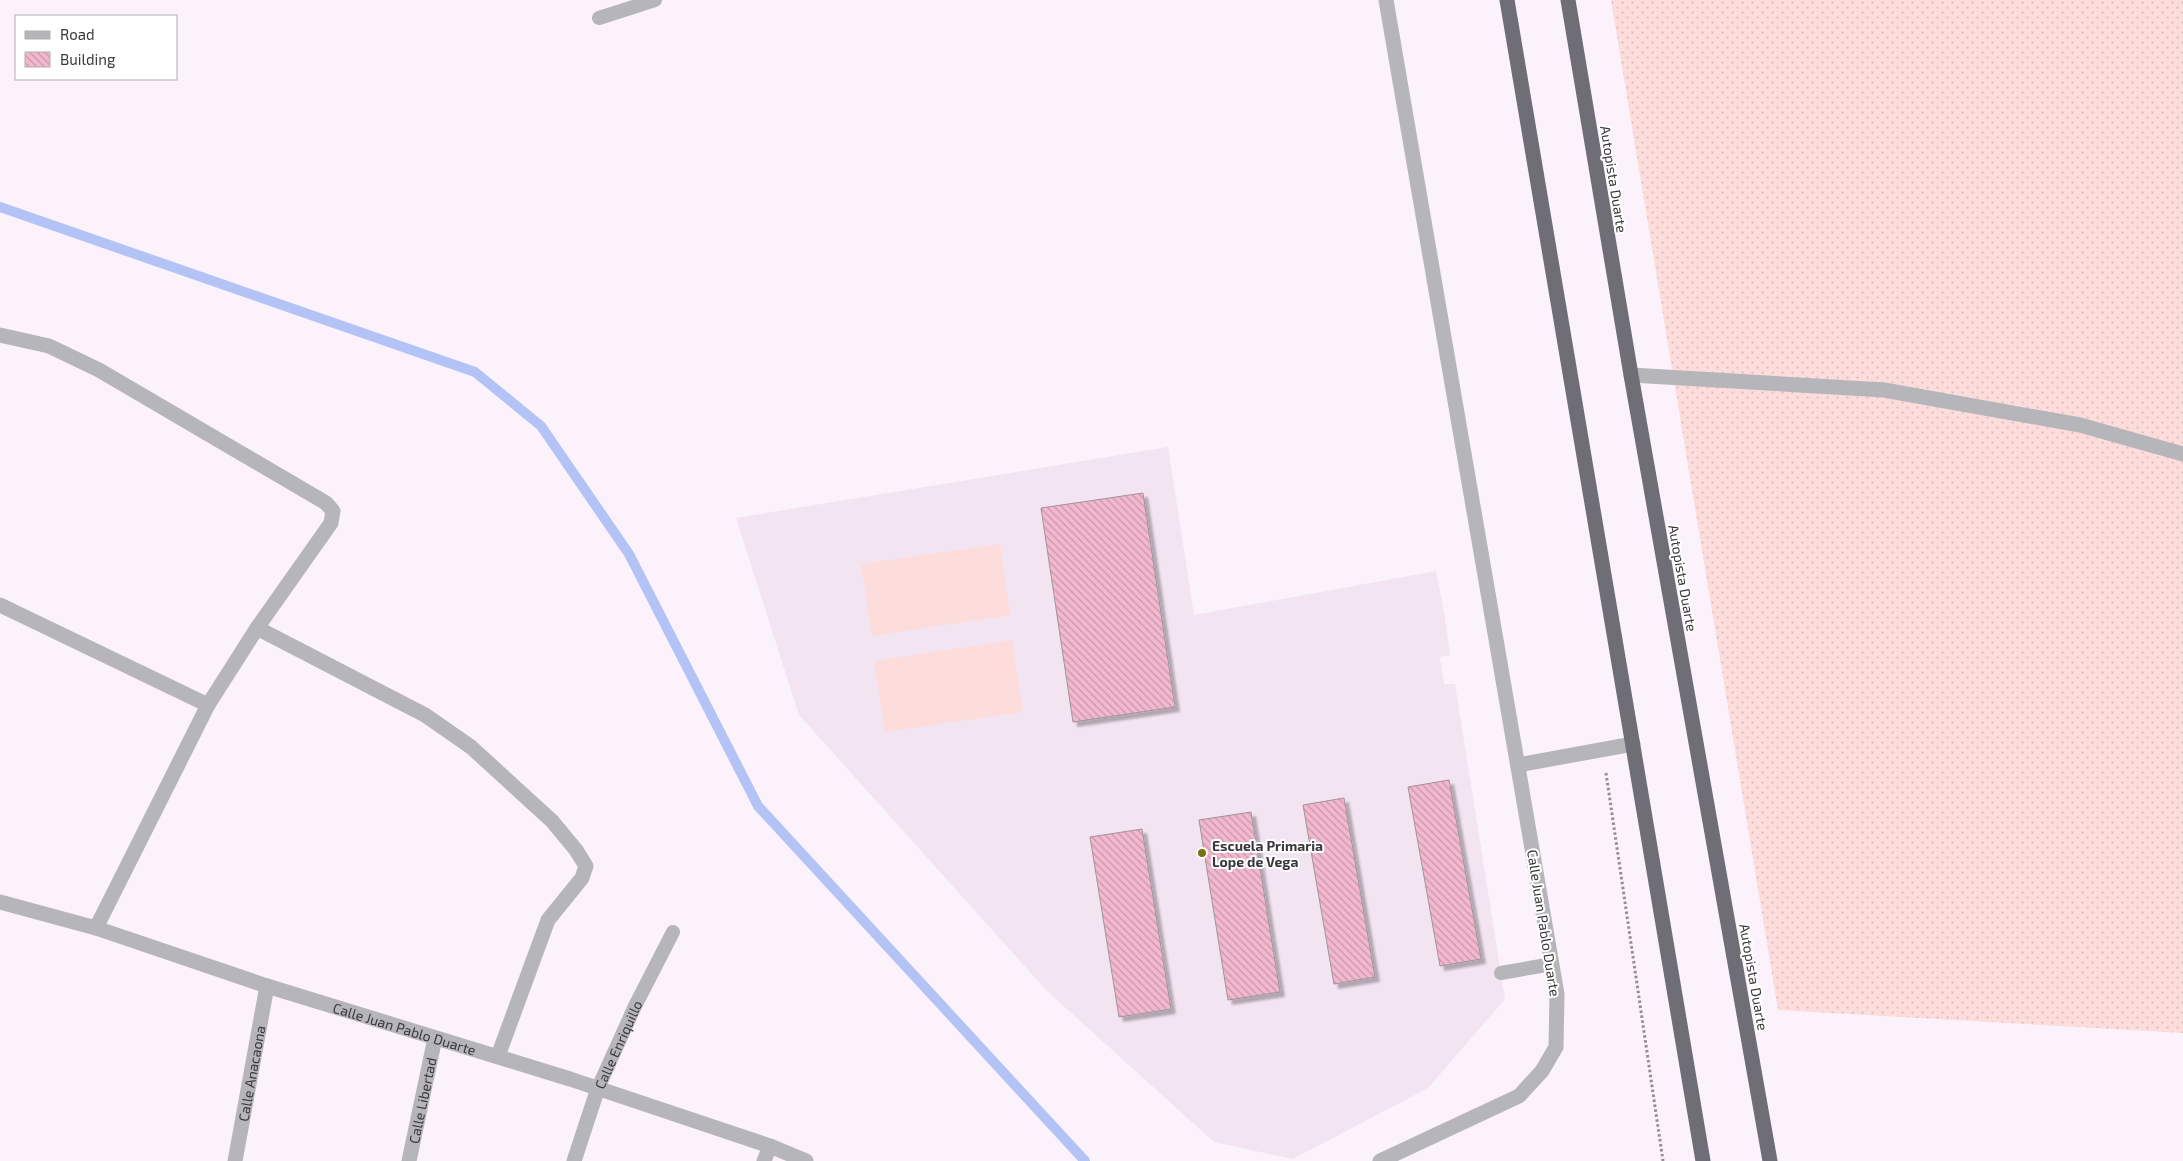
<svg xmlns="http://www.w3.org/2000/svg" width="2183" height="1161" font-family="'Exo 2',sans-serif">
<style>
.built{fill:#f3e4f2}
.grass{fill:url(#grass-dots)}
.pitch{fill:#fddddb}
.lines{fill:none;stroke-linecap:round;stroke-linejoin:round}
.stream{stroke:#b3c3f6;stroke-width:10}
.building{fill:url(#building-back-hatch);stroke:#9f9398;filter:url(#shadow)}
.path{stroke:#938d93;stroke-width:3;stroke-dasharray:2.5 2.5;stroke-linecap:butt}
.service{stroke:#b6b5ba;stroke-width:14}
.minor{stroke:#b6b5ba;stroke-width:15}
.motorway{stroke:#6f6d76;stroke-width:15}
.poi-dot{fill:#797112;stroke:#fff;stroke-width:2}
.labels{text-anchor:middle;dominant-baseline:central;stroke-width:4;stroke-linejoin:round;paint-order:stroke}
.street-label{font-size:14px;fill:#3b383b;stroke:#fff}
.poi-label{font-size:14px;font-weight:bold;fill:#3b383b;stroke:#fff;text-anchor:start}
</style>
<defs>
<pattern id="grass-dots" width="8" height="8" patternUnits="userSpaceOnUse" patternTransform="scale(1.25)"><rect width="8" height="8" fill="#fddddb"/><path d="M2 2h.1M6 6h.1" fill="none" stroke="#dabebd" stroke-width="1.8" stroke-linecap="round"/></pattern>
<pattern id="building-back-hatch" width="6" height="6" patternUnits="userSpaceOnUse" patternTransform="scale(1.25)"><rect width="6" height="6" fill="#f3b8cf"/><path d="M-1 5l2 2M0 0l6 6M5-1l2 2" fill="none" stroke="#c697a9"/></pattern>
<filter id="shadow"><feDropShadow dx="4.5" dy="4.5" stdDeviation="1" flood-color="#0004"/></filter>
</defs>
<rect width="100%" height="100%" fill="#fbf2fb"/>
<polygon class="built" points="1168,447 1194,615 1436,571 1444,612 1450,655 1440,657 1442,672 1444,684 1455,684 1505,999 1428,1088 1293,1159 1214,1142 1047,991 799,715 736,518"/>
<polygon class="grass" points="1611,0 2183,0 2183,1033 1778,1010"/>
<g class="pitch">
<polygon points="1000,544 1010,615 872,636 861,564"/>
<polygon points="1012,640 1023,712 885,732 874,661"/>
</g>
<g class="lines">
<polyline class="stream" points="0,207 475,372 541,426 629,554 758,806 1085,1161"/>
</g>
<g class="building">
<polygon points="1143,493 1175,707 1073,722 1041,508"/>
<polygon points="1449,780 1481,959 1440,966 1408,787"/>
<polygon points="1344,798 1375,977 1334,984 1303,805"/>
<polygon points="1251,812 1280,992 1228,1000 1199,820"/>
<polygon points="1142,829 1171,1009 1119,1017 1090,837"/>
</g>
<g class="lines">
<polyline class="path" points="1606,773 1663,1161"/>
<g class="service">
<polyline points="599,18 655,0"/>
<polyline points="1501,973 1552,964"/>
<path id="s1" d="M598,1088L635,1006L673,932"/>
</g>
<g class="minor">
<polyline points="0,335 49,346 99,370 326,503 333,511 331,523 257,628 208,705 96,928"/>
<polyline points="1631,375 1884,390 2080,425 2183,454"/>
<polyline points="0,605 208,705"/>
<polyline points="257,628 425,715 471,747 552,821 576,850 586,866 582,878 548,920 498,1056"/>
<polyline points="1518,765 1633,744"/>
<path id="s2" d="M0,902L96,928L267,986L570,1079L770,1146L806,1161"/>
<path id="s3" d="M235,1161L267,986"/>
<path id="s4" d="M409,1161L435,1038"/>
<polyline points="574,1161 598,1088"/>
<polyline points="764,1161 770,1146"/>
<polyline points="1380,1161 1519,1096 1542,1071 1556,1047 1557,994 1386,0"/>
</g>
<g class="motorway">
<polyline points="1507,0 1703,1161"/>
<polyline points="1568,0 1631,375 1770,1161"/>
</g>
</g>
<circle class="poi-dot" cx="1202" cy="853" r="5"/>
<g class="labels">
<g class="street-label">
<text transform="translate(1614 179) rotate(81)">Autopista Duarte</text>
<text transform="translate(1683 578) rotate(80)">Autopista Duarte</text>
<text transform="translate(1544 923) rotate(81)">Calle Juan Pablo Duarte</text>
<text transform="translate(1754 977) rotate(80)">Autopista Duarte</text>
<text stroke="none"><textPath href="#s2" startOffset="424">Calle Juan Pablo Duarte</textPath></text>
<text stroke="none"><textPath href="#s1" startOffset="48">Calle Enriquillo</textPath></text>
<text stroke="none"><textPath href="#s3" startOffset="89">Calle Anacaona</textPath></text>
<text stroke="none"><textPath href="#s4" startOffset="62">Calle Libertad</textPath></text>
</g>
<g class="poi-label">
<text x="1212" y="845">Escuela Primaria<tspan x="1212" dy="16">Lope de Vega</tspan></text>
</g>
</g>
<rect x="15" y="15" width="162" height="65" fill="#ffffff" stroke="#b1afb1"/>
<rect x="25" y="31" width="25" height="8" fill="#b6b5ba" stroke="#b1afb1"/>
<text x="60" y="40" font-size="15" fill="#3b383b">Road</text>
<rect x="25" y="52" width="25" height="15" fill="url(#building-back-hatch)" stroke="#b1afb1"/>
<text x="60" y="65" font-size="15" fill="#3b383b">Building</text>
</svg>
